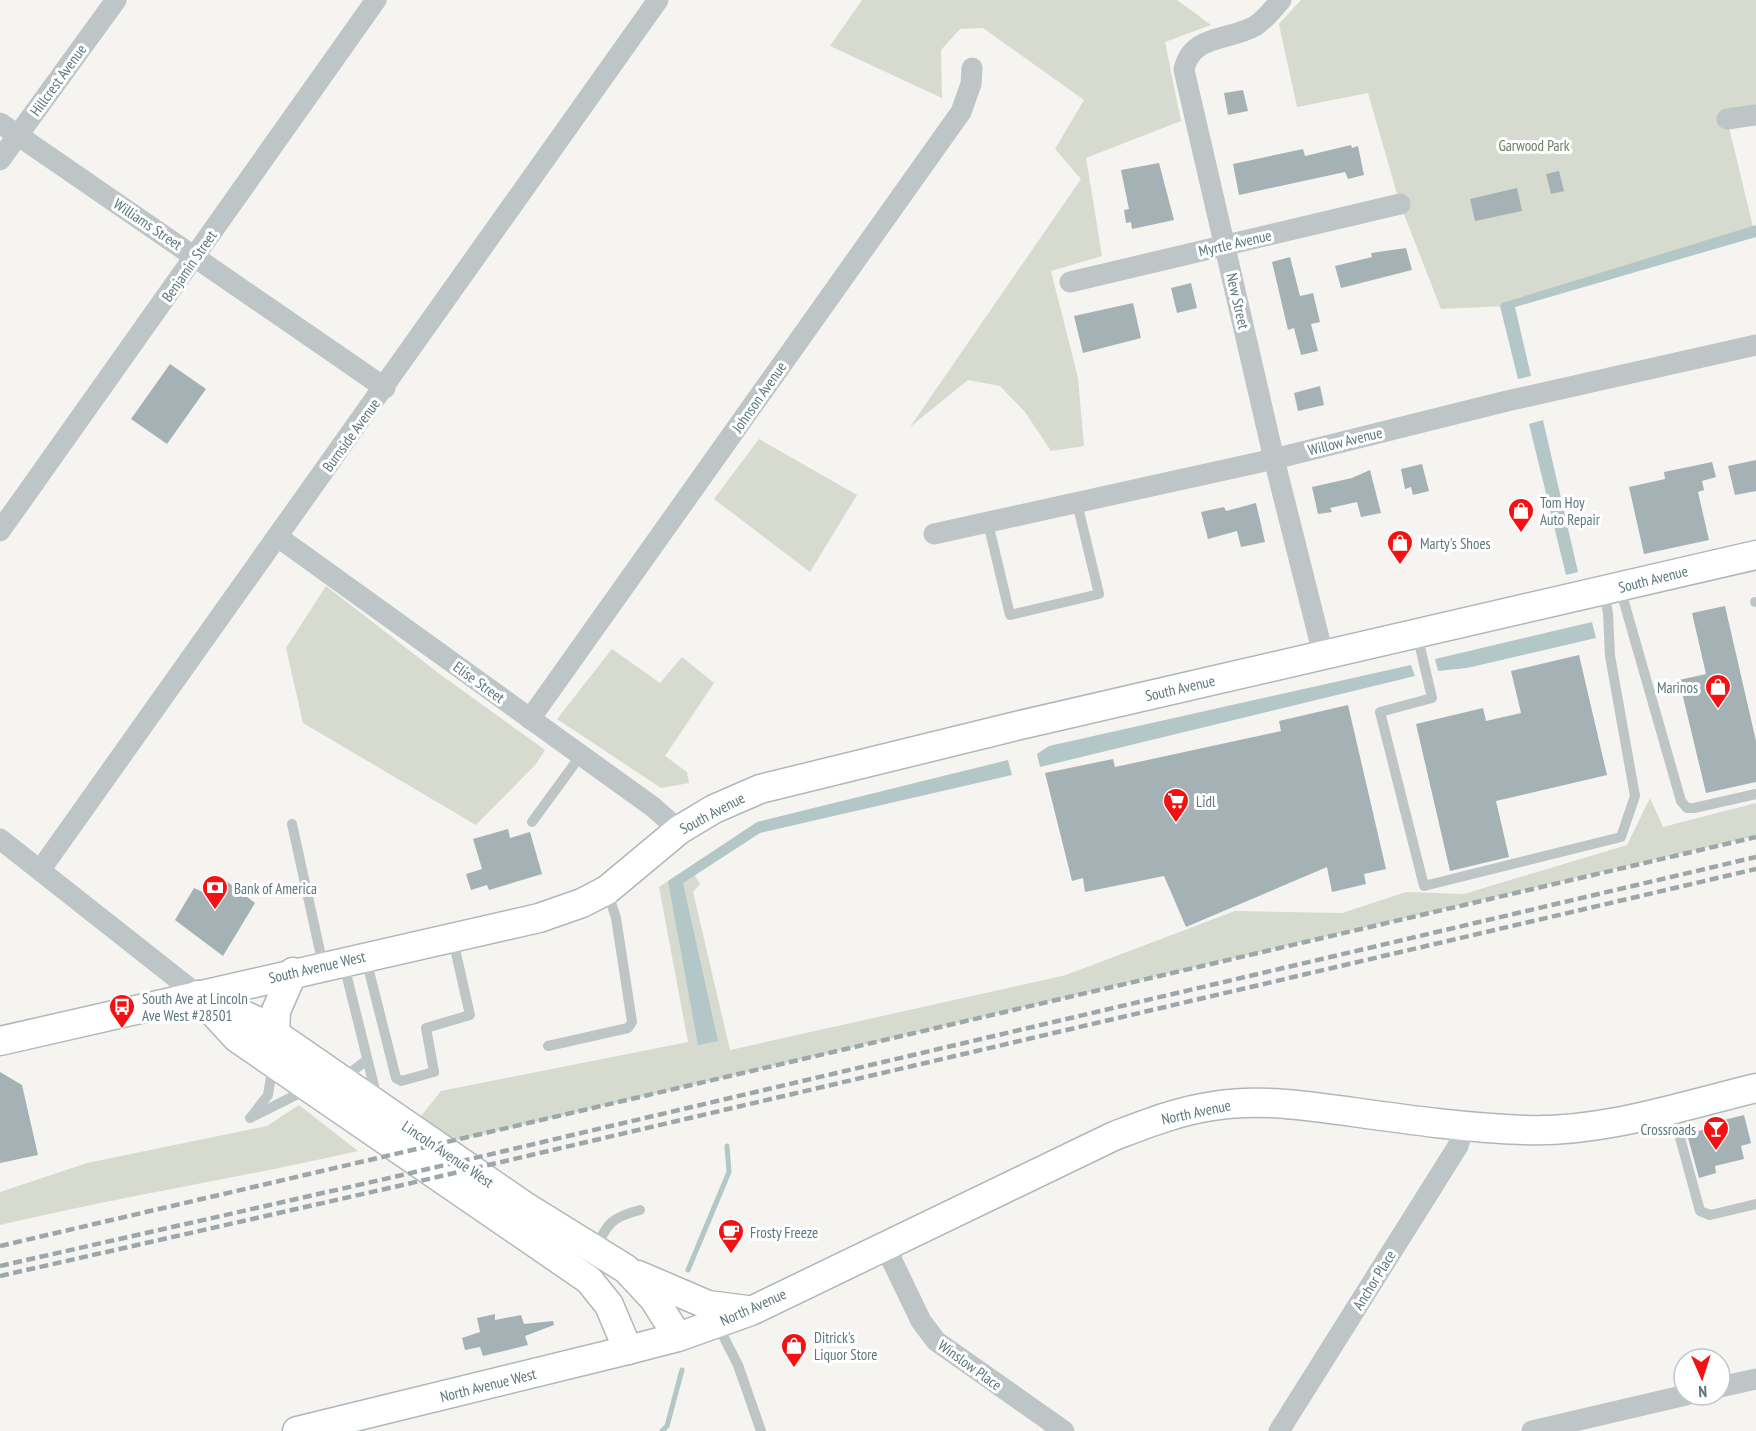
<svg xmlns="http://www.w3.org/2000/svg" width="1756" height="1431" font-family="'PT Sans Narrow',sans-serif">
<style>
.green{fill:#d6dacf}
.water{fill:#b3c7c8}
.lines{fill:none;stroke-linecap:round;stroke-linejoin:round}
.stream{stroke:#b3c7c8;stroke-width:5}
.building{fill:#a5b2b5}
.secondary-casing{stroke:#aeb8ba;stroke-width:31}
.lane{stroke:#bec5c7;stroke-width:10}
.street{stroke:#bec5c7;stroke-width:21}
.secondary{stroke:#fff;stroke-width:28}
.rail{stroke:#9ba7aa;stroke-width:4.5;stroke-dasharray:9 4.5;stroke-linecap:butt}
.labels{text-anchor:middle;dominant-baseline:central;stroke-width:6;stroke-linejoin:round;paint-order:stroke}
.street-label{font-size:15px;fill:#5c787e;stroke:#fff}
.park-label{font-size:15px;fill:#6c7b60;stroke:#fff}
.poi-label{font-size:15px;fill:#5c787e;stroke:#fff;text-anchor:start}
</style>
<rect width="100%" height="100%" fill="#f5f4f0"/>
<g class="green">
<polygon points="862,0 1177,0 1211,25 1165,42 1181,121 1086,158 1102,256 1051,271 1078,378 1084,446 1051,451 1025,412 1000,386 968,380 910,427 1081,179 1055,149 1084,100 983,28 960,29 941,50 942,98 830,46"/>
<polygon points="1301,0 1756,0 1756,108 1727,119 1754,231 1507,306 1441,309 1400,204 1368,93 1297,107 1279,24"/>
<polygon points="759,439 857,495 810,572 714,499"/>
<polygon points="326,586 441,675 545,750 536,764 476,825 303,723 286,648"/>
<polygon points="612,649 660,683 682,657 714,683 665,756 687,772 689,783 661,788 557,719"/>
<polygon points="1650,798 1663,827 1756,803 1756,836 432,1146 413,1126 441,1091 688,1042 659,887 690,867 700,884 693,892 730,1050 1066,975 1235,911 1342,913 1406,892 1464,894 1627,845"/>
<path d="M299,1105L358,1151C239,1178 119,1197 0,1225V1192L87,1163L267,1126Z"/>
</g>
<g class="water">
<polygon points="1756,225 1756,237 1515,307 1531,376 1518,379 1500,306 1502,303"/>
<polygon points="1543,420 1578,572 1566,575 1529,424"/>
<polygon points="1592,622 1596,638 1467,668 1438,671 1435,659"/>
<polygon points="1411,665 1415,676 1040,767 1037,754 1049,746"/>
<polygon points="1008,760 1012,775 760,833 683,883 718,1041 698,1045 668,881 757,822"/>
</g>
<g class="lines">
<g class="stream">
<polyline points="688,1270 729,1172 727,1146"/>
<polyline points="662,1431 667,1426 682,1370"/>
</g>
</g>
<g class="building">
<polygon points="1243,90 1248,111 1228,115 1224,93"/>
<polygon points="1351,145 1352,148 1358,146 1364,175 1348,179 1345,172 1239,195 1233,164 1303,149 1305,156"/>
<polygon points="1159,163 1174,220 1132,229 1131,222 1126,223 1124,210 1129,209 1121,170"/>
<polygon points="1559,171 1564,191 1551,194 1546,174"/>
<polygon points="1517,188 1522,211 1475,221 1470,199"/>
<polygon points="1406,248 1412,270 1341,288 1335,266 1372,257 1371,253"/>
<polygon points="1290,257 1300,296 1313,293 1320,322 1311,324 1318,351 1301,355 1294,328 1288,330 1272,262"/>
<polygon points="1191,283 1197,308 1177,313 1171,288"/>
<polygon points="1133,303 1141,338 1083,353 1074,316"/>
<polygon points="170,364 206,389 167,444 131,419"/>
<polygon points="1320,386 1324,405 1298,411 1294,393"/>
<polygon points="1756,460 1756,491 1735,495 1728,466"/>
<polygon points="1712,462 1716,477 1702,481 1704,490 1698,492 1709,540 1644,554 1629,487 1665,479 1664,472"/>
<polygon points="1422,464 1429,491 1413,495 1411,487 1405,489 1401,469"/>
<polygon points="1370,470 1381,513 1361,517 1357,502 1330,508 1332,512 1318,514 1312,487 1352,478"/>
<polygon points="1256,503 1265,542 1241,547 1237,531 1208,539 1201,512 1224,507 1226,511"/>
<polygon points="1725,606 1756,741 1756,782 1706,793 1679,680 1706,674 1692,613"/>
<polygon points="1579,655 1607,775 1496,801 1509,857 1450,871 1416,724 1483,708 1486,721 1521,713 1511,671"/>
<polygon points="1348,705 1386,869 1364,874 1366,884 1332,892 1327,867 1186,927 1164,876 1085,892 1083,878 1072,881 1045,773 1113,759 1115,767 1281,731 1279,721"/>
<polygon points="508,829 510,838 530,832 542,874 489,890 487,885 471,890 466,874 482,869 473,839"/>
<polygon points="221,877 255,903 223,956 175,920 194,888 207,894"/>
<polygon points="0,1072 22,1085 38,1155 0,1163"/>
<polygon points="1744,1115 1751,1143 1741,1146 1744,1159 1715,1166 1716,1173 1699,1178 1687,1134 1717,1126 1716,1122"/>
<polygon points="495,1314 495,1320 521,1315 524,1324 553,1321 554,1325 525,1336 528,1345 483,1356 480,1347 465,1350 462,1338 480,1332 477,1318"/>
</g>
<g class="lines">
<defs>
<g id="secondary">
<polyline points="198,995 255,1020 526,1207 626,1269 654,1299 678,1337"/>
<polyline points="205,1003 237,1038 589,1280 609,1305 628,1350"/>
<polyline points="275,1035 276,1011 293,972"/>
<polyline points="0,1041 539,918 582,903 607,890 679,830 714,809 760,789 1016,726 1756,555"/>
<polyline points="638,1275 708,1305 747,1310"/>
<path d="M297,1431L628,1350L678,1337L751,1311L1114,1136C1146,1124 1178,1111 1213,1106C1259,1098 1307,1106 1353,1112C1410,1120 1467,1128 1525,1130C1603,1133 1681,1106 1756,1088"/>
</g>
</defs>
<use href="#secondary" class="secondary-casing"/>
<g class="lane">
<polyline points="988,523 1010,615 1099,594 1077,503"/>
<polyline points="1620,588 1681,801 1687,808 1694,808 1756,794"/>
<polyline points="1755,602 1756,602"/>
<polyline points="1417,634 1432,698 1380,712 1424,886 1621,837 1635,796 1610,656 1608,613 1604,592"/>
<polyline points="532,822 581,755"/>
<polyline points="292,824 323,965"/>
<polyline points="366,959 396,1078 401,1081 434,1072 426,1028 470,1015 453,940"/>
<polyline points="344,965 377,1098"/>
<polyline points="548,1046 628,1028 632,1022 616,918 607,890"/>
<polyline points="343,1078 367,1060"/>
<polyline points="1673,1112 1700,1211 1710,1215 1756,1204"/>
<polyline points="252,1116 268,1095 273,1065"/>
<polyline points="250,1118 306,1090"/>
<path d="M595,1250C607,1223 612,1217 640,1210"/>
<polyline points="717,1324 738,1365 761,1431"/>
</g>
<g class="street">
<path d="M1281,0C1273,9 1265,20 1255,26C1229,41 1191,34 1184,70L1274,459L1323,654"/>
<polyline points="1727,119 1756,115"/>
<polyline points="0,123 385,388"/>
<polyline points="0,160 116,0"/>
<polyline points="1070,282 1400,204"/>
<polyline points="0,531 376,0"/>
<polyline points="934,534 1274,459 1507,401 1756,345"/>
<polyline points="278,537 653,807 679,830"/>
<polyline points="530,719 961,112 971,84 972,68"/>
<polyline points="0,839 198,995"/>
<polyline points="41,869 658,0"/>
<polyline points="884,1244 921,1321 936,1341 1064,1431"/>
<polyline points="1720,1387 1756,1379"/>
<polyline points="1279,1431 1458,1146 1464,1126"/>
<polyline points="1532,1431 1686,1395"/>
</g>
<use href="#secondary" class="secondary"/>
<g class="rail">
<polyline points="0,1246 1756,837"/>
<polyline points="0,1266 398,1176 1756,857"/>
<polyline points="0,1276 407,1184 1756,869"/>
</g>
</g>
<defs>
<symbol id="shop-pin" viewBox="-11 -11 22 30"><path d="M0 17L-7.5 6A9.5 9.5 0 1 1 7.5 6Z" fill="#f51012" stroke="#fff"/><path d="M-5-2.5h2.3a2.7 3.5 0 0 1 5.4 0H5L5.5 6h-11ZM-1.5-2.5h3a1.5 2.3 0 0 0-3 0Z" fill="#fff"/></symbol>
<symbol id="supermarket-pin" viewBox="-11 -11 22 30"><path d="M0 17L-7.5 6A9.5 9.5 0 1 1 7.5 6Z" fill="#f51012" stroke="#fff"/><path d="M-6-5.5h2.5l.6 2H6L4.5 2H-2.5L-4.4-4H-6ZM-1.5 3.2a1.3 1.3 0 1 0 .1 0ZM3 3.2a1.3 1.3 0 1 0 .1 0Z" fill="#fff"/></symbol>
<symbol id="bank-pin" viewBox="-11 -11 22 30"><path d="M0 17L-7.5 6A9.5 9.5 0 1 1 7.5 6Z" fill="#f51012" stroke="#fff"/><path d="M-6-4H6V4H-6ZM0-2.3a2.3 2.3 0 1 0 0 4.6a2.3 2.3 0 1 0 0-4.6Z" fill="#fff"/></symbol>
<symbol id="bus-pin" viewBox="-11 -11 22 30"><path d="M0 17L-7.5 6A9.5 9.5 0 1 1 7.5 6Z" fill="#f51012" stroke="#fff"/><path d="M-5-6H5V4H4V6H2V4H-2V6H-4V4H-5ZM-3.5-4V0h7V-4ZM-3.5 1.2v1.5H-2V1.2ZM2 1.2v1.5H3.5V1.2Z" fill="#fff"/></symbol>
<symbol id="bar-pin" viewBox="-11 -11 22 30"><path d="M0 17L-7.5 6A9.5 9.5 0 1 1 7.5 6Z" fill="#f51012" stroke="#fff"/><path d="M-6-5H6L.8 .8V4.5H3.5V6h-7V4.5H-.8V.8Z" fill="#fff"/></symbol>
<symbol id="cafe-pin" viewBox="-11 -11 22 30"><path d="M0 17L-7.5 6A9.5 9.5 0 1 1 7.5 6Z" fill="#f51012" stroke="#fff"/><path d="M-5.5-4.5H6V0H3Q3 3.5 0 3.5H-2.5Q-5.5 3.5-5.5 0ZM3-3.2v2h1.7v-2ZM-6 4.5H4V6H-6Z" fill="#fff"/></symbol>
</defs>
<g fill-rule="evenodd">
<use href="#shop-pin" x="1506" y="496" width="30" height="40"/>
<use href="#shop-pin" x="1385" y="528" width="30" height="40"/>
<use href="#shop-pin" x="1703" y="672" width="30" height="40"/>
<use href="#supermarket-pin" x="1161" y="786" width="30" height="40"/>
<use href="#bank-pin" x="200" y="873" width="30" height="40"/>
<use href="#bus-pin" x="107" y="992" width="30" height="40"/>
<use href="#bar-pin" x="1701" y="1114" width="30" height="40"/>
<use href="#cafe-pin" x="716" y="1217" width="30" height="40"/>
<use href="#shop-pin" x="779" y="1331" width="30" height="40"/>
</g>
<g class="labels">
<g class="street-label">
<text transform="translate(58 80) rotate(-54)">Hillcrest Avenue</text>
<text transform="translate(148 224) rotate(34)">Williams Street</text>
<text transform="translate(1235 243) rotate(-13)">Myrtle Avenue</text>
<text transform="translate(189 266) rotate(-55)">Benjamin Street</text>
<text transform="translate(1238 301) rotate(77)">New Street</text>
<text transform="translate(759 397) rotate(-55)">Johnson Avenue</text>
<text transform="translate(351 435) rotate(-54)">Burnside Avenue</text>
<text transform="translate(1345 441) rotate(-14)">Willow Avenue</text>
<text transform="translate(1653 579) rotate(-14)">South Avenue</text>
<text transform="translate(479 682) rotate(36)">Elise Street</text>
<text transform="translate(1180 688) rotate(-13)">South Avenue</text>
<text transform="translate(712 813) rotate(-28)">South Avenue</text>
<text transform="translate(317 967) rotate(-13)">South Avenue West</text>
<text transform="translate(1196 1112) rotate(-12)">North Avenue</text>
<text transform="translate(448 1154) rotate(34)">Lincoln Avenue West</text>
<text transform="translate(1374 1280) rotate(-58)">Anchor Place</text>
<text transform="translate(753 1307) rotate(-24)">North Avenue</text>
<text transform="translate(970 1365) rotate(36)">Winslow Place</text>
<text transform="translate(488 1385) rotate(-14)">North Avenue West</text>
</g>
<g class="park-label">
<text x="1534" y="145">Garwood Park</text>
</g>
<g class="poi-label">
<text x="1540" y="502">Tom Hoy<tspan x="1540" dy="17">Auto Repair</tspan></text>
<text x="1420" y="543">Marty's Shoes</text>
<text x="1698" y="687" text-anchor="end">Marinos</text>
<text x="1196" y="801">Lidl</text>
<text x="234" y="888">Bank of America</text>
<text x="142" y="998">South Ave at Lincoln<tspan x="142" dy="17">Ave West #28501</tspan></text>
<text x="1696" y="1129" text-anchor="end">Crossroads</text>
<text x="750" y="1232">Frosty Freeze</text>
<text x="814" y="1337">Ditrick's<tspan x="814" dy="17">Liquor Store</tspan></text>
</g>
</g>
<g transform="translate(1702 1377) rotate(177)"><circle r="28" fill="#ffffff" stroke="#bec9cb" stroke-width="1.5"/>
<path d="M0-4.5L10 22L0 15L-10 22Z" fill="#f51012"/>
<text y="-9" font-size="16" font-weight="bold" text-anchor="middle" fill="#5c787e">N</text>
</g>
</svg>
